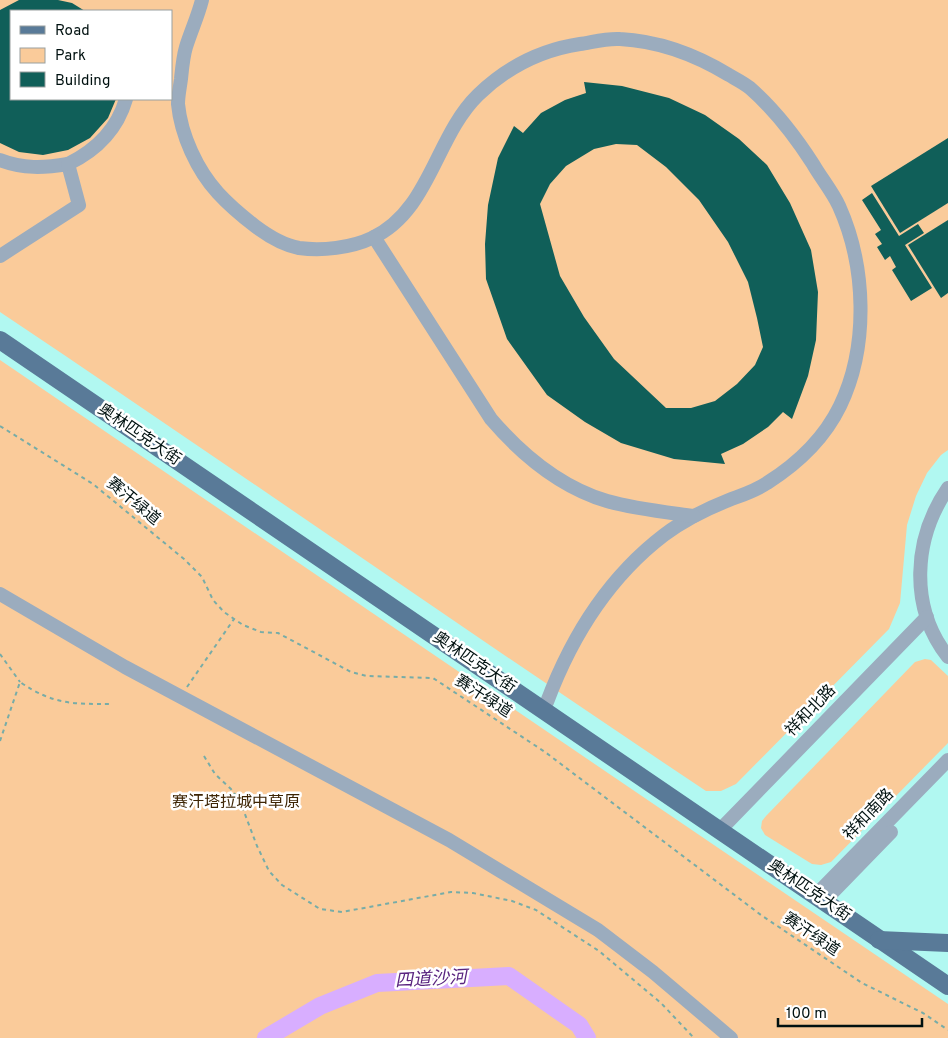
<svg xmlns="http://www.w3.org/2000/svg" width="948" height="1038" font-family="Overpass,'Noto Sans SC',sans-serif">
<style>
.green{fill:#facb9a;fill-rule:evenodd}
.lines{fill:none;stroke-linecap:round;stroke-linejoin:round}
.river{stroke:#d8aeff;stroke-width:18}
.building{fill:#105f59;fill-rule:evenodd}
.path{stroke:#77aca7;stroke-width:2;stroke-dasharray:4 4;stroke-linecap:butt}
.minor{stroke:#9bacbe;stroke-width:14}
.major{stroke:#597a98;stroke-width:18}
.labels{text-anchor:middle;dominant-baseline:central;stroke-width:5;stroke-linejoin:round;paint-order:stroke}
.street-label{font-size:16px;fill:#001110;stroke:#fff}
.park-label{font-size:16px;fill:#3e2504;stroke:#fff}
.water-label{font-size:18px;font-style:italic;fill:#5a2580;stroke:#fff}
</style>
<rect width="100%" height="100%" fill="#b1f8f1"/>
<g class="green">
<path d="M0,0H948V450L941,455L927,473L916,496L907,525L900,603L889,629L736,784L721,791H706C469,633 236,470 0,312ZM11,11H171V99H11Z"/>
<polygon points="0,360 948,1004 948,1038 0,1038"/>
<polygon points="925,659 931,660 948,676 948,743 831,862 821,865 812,864 765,835 761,828 762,821 766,816 915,662"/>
</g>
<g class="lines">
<polyline class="river" points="266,1038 320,1006 377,983 509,976 579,1025 587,1038"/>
</g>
<g class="building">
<polygon points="19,0 58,0 72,3 85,11 11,11 11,99 116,99 108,118 90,138 68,150 43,155 19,152 0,143 0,10"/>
<path d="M584,82L622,86L669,98L705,115L739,139L767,165L790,203L811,250L818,292L816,340L808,376L792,419L783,412L768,427L743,444L721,454L725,464L674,459L621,443L585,422L547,395L507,339L486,279L485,244L488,205L498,158L514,126L523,133L541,113L565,100L586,93ZM616,144L637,145L666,167L699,200L728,242L748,282L757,318L763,347L755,365L737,384L715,401L691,408H666L614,359L584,317L560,276L540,204L550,184L566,166L594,149Z"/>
<polygon points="948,138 948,203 900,233 871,186"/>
<polygon points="872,193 899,236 918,224 924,233 905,245 932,288 911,301 892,270 896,267 890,256 885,260 877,247 882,244 875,234 881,230 862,200"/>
<polygon points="948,220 948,293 941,298 908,245"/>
</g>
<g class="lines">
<g class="path">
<polyline points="0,426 93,484 184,559 202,577 213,600 224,612 243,625 261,632 278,633 351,672 367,676 433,678 545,752 761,915 862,983 923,1013 948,1030"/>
<polyline points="0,654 20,682"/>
<polyline points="187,687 234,619"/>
<path d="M0,741L20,682C54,705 73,704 113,704"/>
<polyline points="204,756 215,774 231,789 240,801 257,846 269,871 282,885 320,909 342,912 451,892 473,893 512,901 536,910 599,951 661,1003 694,1038"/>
</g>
<g class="minor">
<path d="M202,0C198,16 191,31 186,47C183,57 182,69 181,79C180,87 178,96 178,104C181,135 197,170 218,193C229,205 242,216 255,226C267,235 283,245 299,248C322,251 351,248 372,238C430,211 435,137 478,95C507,67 540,50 580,44C593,42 607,38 620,39C659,41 696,55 729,75C736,79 744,83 750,88C775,110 795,136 813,164C821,178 832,191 839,206C866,266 869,346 840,406C824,439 797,464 767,483C755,491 742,495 729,500C706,509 684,520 664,535C609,577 571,638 547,702"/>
<path d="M0,160C23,169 44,168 68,164L79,205L0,256"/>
<path d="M68,164C97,150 117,130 126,99"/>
<path d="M374,237L491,419C522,455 560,487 607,501C635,509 665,512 694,516"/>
<path d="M948,488C913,539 909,607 948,657"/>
<polyline points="0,594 125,667 449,840 598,930 653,972 731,1038"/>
<polyline points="720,830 927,617"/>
<polyline points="815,896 948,760"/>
<polyline points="824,901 891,832"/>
</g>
<g class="major">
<polyline points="0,340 948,986"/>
<polyline points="879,940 948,943"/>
</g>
</g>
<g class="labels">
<g class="street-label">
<text transform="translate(139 435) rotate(34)">奥林匹克大街</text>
<text transform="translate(133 502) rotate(40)">赛汗绿道</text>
<text transform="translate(474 663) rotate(34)">奥林匹克大街</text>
<text transform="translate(483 697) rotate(33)">赛汗绿道</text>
<text transform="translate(811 711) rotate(-46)">祥和北路</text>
<text transform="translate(869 815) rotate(-46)">祥和南路</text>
<text transform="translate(809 891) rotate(34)">奥林匹克大街</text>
<text transform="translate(811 935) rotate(34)">赛汗绿道</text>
</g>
<g class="park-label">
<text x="236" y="803">赛汗塔拉城中草原</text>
</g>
<g class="water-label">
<text transform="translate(431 980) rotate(-3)">四道沙河</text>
</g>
</g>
<rect x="10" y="10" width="162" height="90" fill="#ffffff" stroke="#99a09f"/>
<rect x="20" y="26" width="25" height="8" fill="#597a98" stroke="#99a09f"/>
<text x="55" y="35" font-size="15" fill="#001110">Road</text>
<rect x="20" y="48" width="25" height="15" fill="#facb9a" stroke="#99a09f"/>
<text x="55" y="60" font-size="15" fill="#001110">Park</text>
<rect x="20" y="72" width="25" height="15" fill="#105f59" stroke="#99a09f"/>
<text x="55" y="85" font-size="15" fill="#001110">Building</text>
<path d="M778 1018v8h144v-8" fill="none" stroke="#001110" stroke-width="2.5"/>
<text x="786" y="1018" font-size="15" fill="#001110" stroke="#ffffff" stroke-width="4" paint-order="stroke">100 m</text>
</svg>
